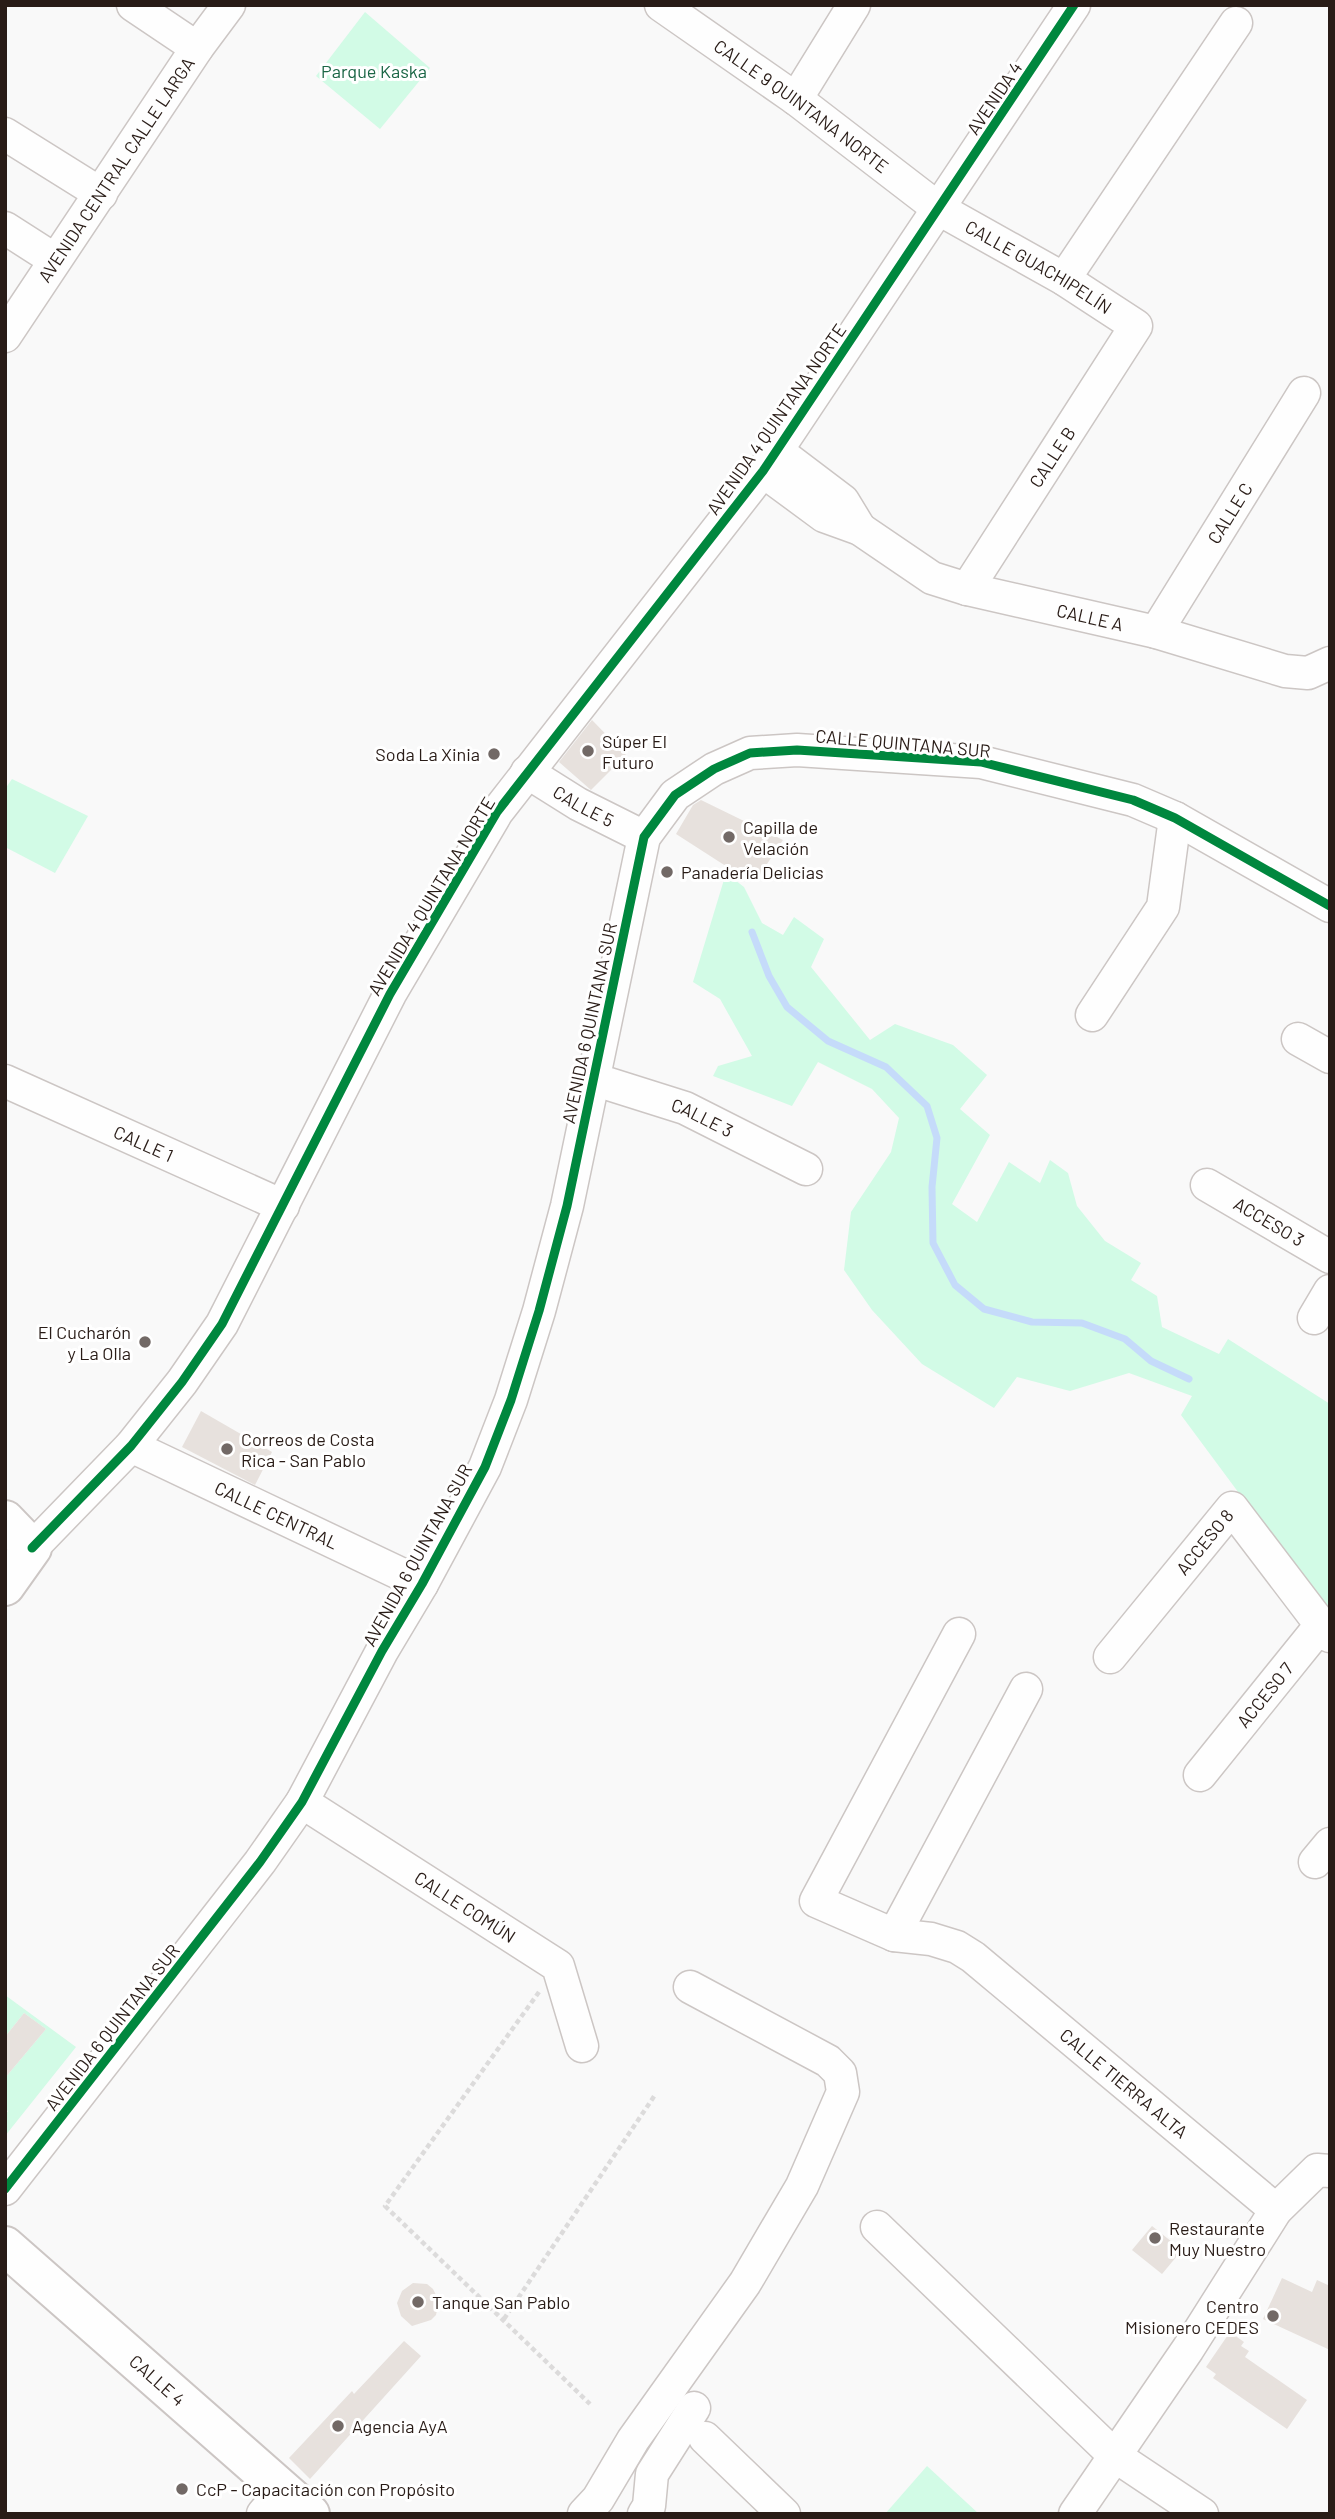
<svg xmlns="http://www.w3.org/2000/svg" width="1335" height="2519" font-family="Barlow,sans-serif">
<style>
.green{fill:#d2fbe6}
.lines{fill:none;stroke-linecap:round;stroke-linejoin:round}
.stream{stroke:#c5dbfa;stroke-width:7}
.building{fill:#e7e1dd}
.minor-casing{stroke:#ccc6c4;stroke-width:35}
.major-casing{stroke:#ccc6c4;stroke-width:42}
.path{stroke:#dcdbdb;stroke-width:4.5;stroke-dasharray:5 3.5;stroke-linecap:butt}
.minor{stroke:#fefefe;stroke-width:32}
.major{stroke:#fefefe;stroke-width:38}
.cycleway-casing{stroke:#fff;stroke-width:13}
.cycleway{stroke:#00873e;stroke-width:9}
.poi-dot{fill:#726966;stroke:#fff;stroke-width:2.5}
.labels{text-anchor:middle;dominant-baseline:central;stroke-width:6;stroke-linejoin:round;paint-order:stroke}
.park-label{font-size:18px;fill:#1b6646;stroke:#fff}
.street-label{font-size:18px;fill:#291c17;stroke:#fff}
.poi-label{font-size:18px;fill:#291c17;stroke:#fff;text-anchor:start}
</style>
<rect width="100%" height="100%" fill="#f9f9f9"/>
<g class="green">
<polygon points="365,12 430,68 380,129 316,76"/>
<polygon points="12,779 88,816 55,873 5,847 5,789"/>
<polygon points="726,873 744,887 762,923 783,935 794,917 824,939 811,967 870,1040 895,1024 953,1045 987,1075 960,1109 990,1135 952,1204 977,1222 1009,1162 1040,1183 1050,1160 1068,1173 1077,1206 1105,1241 1141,1263 1131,1280 1157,1296 1162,1327 1219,1354 1228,1339 1330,1404 1330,1616 1181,1415 1192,1396 1129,1373 1070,1391 1017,1377 994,1408 922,1364 872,1310 844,1270 851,1212 891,1152 899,1118 872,1089 818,1062 792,1106 713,1076 718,1066 752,1056 720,999 693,982"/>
<polygon points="5,1995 76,2047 5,2136 5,2116 8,2111 5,2109 5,2078 46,2029 24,2013 5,2037"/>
<polygon points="927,2466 979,2514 885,2514"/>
</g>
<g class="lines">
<polyline class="stream" points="752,932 769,976 787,1007 828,1041 886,1067 927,1106 937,1138 932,1187 933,1243 955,1285 984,1309 1032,1322 1082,1323 1125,1339 1151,1361 1189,1379"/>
</g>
<g class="building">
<polygon points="592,720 626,755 591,790 559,762"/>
<polygon points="701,800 783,840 759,876 751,871 746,879 676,834 693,805"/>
<polygon points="201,1411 272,1452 255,1485 182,1447"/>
<polygon points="24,2013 46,2029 5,2078 5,2037"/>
<polygon points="1152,2226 1182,2250 1162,2274 1132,2250"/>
<polygon points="1282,2278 1312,2292 1317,2280 1330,2286 1330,2350 1263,2319"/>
<polygon points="413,2283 427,2284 433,2289 439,2301 436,2315 431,2320 412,2326 401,2316 397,2303 402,2291"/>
<polygon points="1230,2332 1244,2342 1241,2346 1249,2351 1245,2357 1307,2400 1287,2429 1213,2378 1216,2374 1206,2367"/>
<polygon points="404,2341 421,2356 310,2479 289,2458 352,2391 354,2394"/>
</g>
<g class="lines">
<defs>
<g id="minor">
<polyline points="133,5 197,48"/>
<path id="s1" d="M661,5L796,99L939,209L1064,279L1136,326L967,589"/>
<polyline points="796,99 854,5"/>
<polyline points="5,134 101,194"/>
<polyline points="5,228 55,260"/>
<polyline points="1064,279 1236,23"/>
<path id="s2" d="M5,336L197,48L229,5"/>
<polyline points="777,451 843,501 860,529"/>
<path id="s3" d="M763,471L824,516L860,529L932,578L967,589L1156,632L1285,671L1308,673L1330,663"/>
<path id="s4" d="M1156,632L1304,393"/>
<path id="s5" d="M527,772L578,804L644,837"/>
<polyline points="1092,1015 1163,907 1175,818"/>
<polyline points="1298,1039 1330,1057"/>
<path id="s6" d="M593,1079L685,1108L806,1169"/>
<path id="s7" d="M5,1081L283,1206"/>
<path id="s8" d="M1207,1185L1330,1257"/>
<polyline points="1314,1318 1330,1291"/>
<path id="s9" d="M131,1446L422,1584"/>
<polyline points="32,1548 131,1446 182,1382 222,1324 390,994 497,812 763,471 1074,5"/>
<path id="s10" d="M959,1634L816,1901L894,1935L931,1939L957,1947L973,1957L1276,2210"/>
<path id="s11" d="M1110,1657L1232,1508L1321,1625"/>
<path id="s12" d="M1200,1775L1321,1625L1330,1636"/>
<path id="s13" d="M302,1802L558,1966L582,2046"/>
<polyline points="1315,1862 1330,1844"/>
<polyline points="894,1935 1026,1689"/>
<polyline points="5,2189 260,1862 302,1802 382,1651 422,1584 485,1467 511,1400 539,1311 567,1206 644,837 675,795 714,769 750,753 797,750 981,762 1133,800 1175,818 1330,906"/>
<polyline points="877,2227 1115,2456 1202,2514"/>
<polyline points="705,2438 784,2514"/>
<polyline points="263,2514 283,2490"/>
<polyline points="584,2514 598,2499 633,2440 745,2283 802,2186 843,2092 840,2073 828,2061 690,1987"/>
<polyline points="644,2514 649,2506 652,2474 694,2408"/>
<polyline points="1075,2514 1188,2349 1276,2210 1317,2170 1330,2171"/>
</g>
<g id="major">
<polyline points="5,1520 32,1548 5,1586"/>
<path id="s14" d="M5,2246L310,2514"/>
</g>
</defs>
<use href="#minor" class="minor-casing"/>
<use href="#major" class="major-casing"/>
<g class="path">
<polyline points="539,1992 385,2206 590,2404"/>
<polyline points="504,2319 655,2095"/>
</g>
<use href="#minor" class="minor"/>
<use href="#major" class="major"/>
<defs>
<g id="cycleway">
<polyline points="32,1548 131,1446 182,1382 222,1324 390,994 497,812 763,471 1074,5"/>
<polyline points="5,2189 260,1862 302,1802 382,1651 422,1584 485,1467 511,1400 539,1311 567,1206 644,837 675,795 714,769 750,753 797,750 981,762 1133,800 1175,818 1330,906"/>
</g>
</defs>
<use href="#cycleway" class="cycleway-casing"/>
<use href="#cycleway" class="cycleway"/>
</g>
<g class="poi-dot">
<circle cx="588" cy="751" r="7"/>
<circle cx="494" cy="754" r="7"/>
<circle cx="729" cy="837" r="7"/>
<circle cx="667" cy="872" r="7"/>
<circle cx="145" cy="1342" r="7"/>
<circle cx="227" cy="1449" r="7"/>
<circle cx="1155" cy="2238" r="7"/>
<circle cx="418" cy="2302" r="7"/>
<circle cx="1273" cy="2316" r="7"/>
<circle cx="338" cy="2426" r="7"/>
<circle cx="182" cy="2489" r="7"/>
</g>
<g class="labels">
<g class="park-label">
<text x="374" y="71">Parque Kaska</text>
</g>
<g class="street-label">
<text transform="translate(994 98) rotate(-56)">AVENIDA 4</text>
<text stroke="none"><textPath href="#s1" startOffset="173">CALLE 9 QUINTANA NORTE</textPath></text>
<text stroke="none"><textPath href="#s2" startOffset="200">AVENIDA CENTRAL CALLE LARGA</textPath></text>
<text stroke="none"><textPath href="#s1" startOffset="460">CALLE GUACHIPELÍN</textPath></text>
<text transform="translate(776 419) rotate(-55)">AVENIDA 4 QUINTANA NORTE</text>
<text transform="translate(1052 457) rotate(-57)">CALLE B</text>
<text stroke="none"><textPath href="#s4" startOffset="140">CALLE C</textPath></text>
<text stroke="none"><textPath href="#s3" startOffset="364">CALLE A</textPath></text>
<text transform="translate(903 743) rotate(5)">CALLE QUINTANA SUR</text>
<text stroke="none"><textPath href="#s5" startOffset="66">CALLE 5</textPath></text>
<text transform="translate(431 896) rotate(-59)">AVENIDA 4 QUINTANA NORTE</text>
<text transform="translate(589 1023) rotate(-78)">AVENIDA 6 QUINTANA SUR</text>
<text stroke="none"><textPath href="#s6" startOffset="116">CALLE 3</textPath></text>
<text stroke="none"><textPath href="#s7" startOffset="152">CALLE 1</textPath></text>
<text stroke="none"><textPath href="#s8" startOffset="72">ACCESO 3</textPath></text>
<text stroke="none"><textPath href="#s9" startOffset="161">CALLE CENTRAL</textPath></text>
<text stroke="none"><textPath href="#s11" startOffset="149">ACCESO 8</textPath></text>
<text transform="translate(417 1555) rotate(-61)">AVENIDA 6 QUINTANA SUR</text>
<text stroke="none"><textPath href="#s12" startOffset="103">ACCESO 7</textPath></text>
<text stroke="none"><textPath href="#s13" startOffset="194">CALLE COMÚN</textPath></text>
<text transform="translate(112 2027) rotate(-52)">AVENIDA 6 QUINTANA SUR</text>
<text stroke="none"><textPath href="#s10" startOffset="668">CALLE TIERRA ALTA</textPath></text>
<text stroke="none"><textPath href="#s14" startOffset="203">CALLE 4</textPath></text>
</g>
<g class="poi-label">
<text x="602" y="741">Súper El<tspan x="602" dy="21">Futuro</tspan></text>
<text x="480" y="754" text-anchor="end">Soda La Xinia</text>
<text x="743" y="827">Capilla de<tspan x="743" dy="21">Velación</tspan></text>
<text x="681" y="872">Panadería Delicias</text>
<text x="131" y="1332" text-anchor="end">El Cucharón<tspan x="131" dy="21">y La Olla</tspan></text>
<text x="241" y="1439">Correos de Costa<tspan x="241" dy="21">Rica - San Pablo</tspan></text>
<text x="1169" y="2228">Restaurante<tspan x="1169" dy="21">Muy Nuestro</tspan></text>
<text x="432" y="2302">Tanque San Pablo</text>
<text x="1259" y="2306" text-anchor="end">Centro<tspan x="1259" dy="21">Misionero CEDES</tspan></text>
<text x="352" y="2426">Agencia AyA</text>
<text x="196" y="2489">CcP - Capacitación con Propósito</text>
</g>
</g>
<rect width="1335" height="2519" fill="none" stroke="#291c17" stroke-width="14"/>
</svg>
